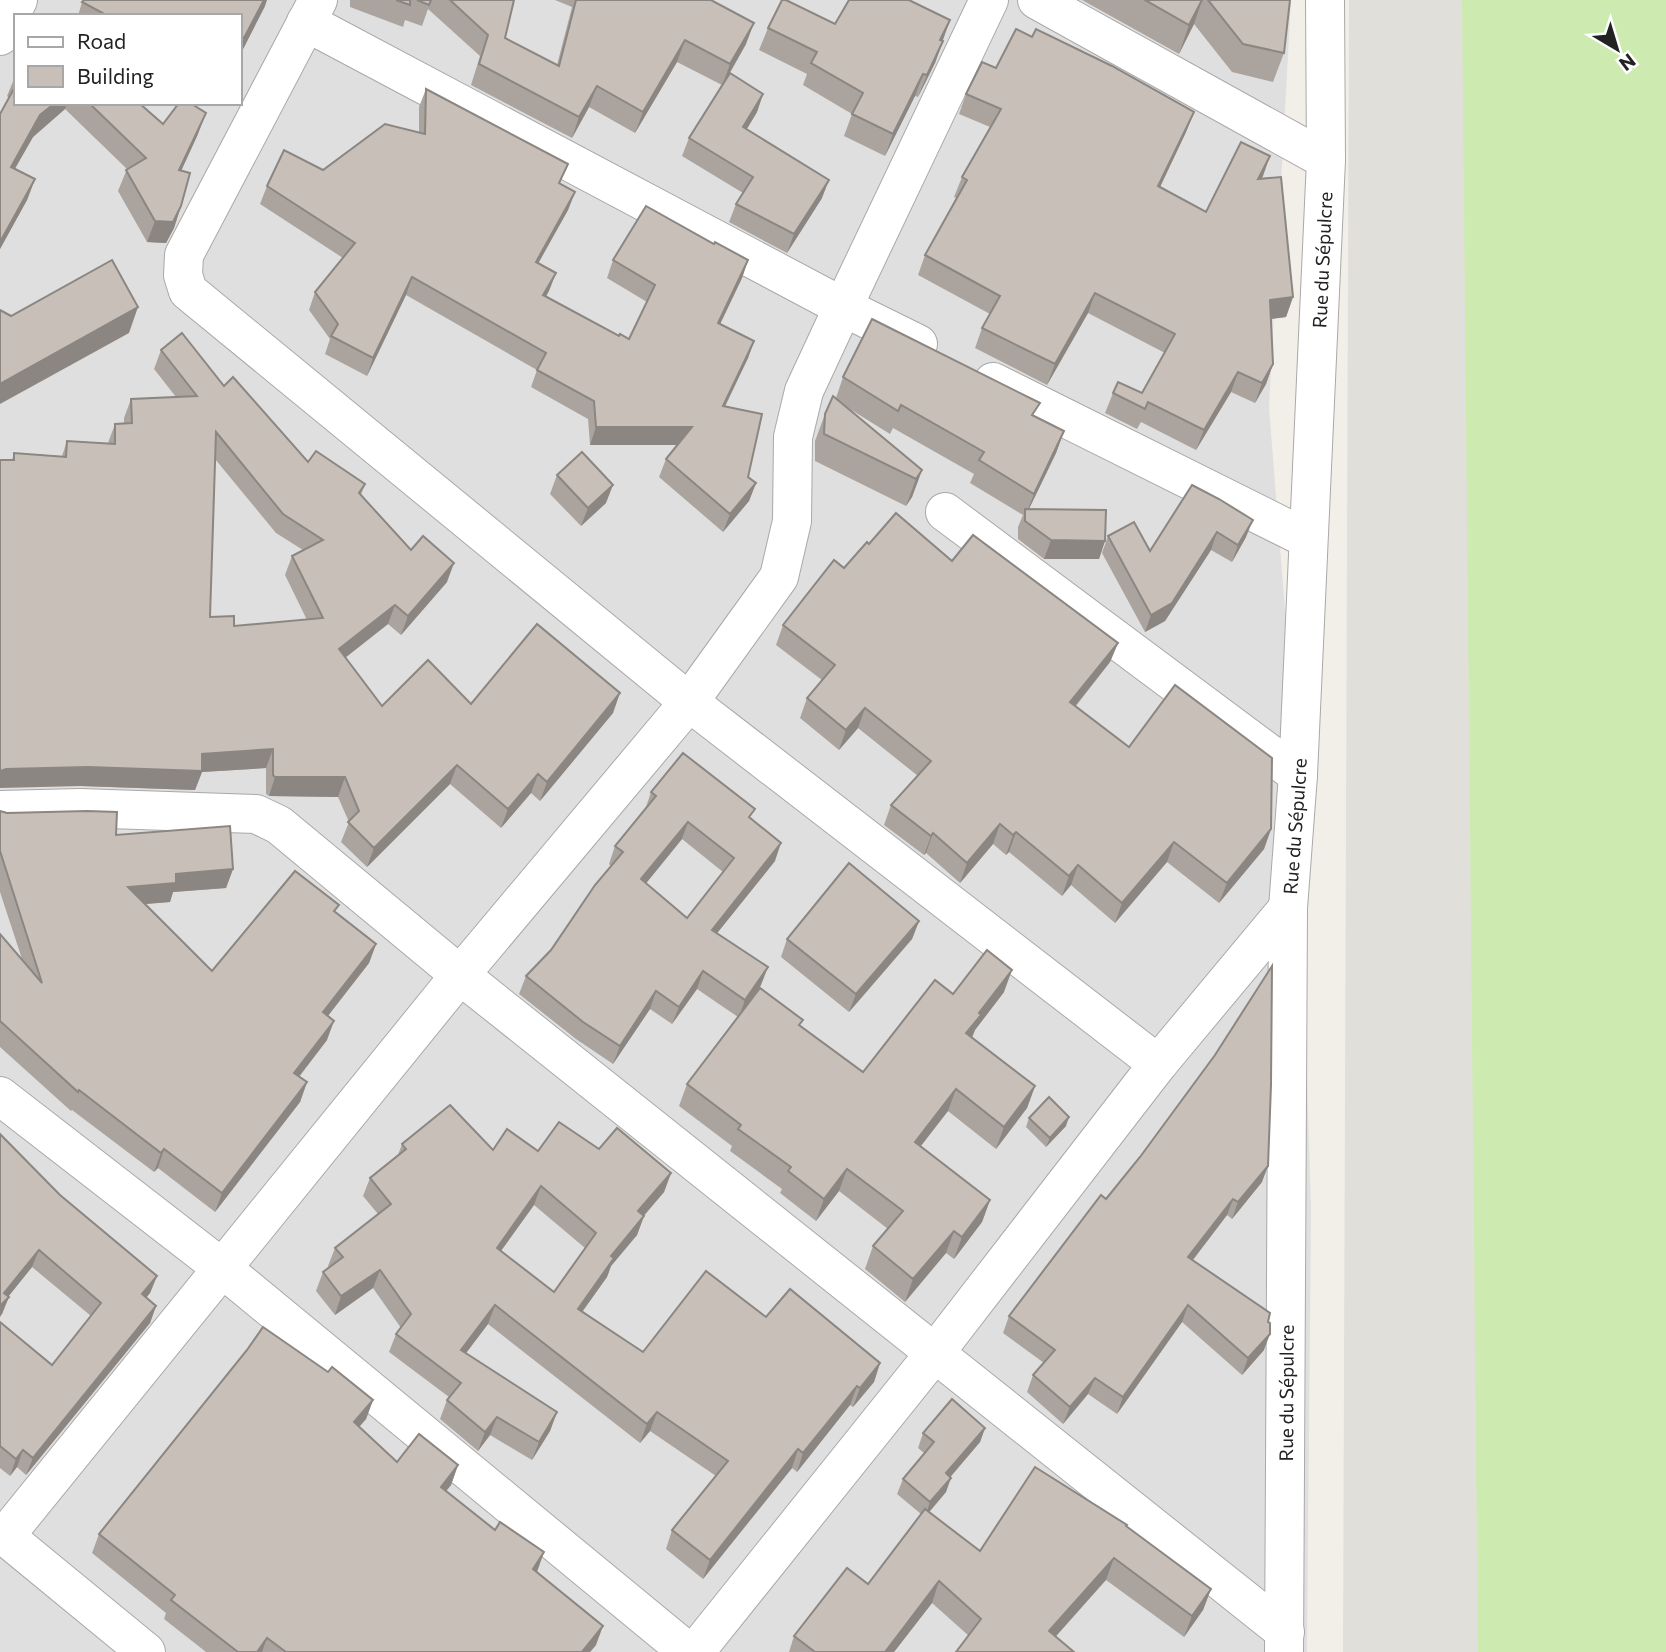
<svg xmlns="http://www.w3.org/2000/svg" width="1666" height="1652" font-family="Commissioner,sans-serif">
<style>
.residential{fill:#e0dfdf;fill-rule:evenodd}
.airport{fill:#e1dfda}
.grass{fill:#cdebb0}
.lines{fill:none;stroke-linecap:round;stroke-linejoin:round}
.minor-casing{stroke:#a9a9a9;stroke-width:40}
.minor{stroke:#fff;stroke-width:38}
.wall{fill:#aba49e;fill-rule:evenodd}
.shaded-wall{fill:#8b8681}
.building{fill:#c7bfb8;stroke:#8b8681;stroke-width:2;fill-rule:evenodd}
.labels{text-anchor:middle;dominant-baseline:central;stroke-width:5;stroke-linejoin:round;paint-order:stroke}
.street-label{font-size:19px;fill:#222;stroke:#fff}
</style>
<rect width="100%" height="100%" fill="#f2efe9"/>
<path class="residential" d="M0,0H1291L1269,407L1298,775L1311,1209L1307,1652H0ZM16,16H240V103H16Z"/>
<polygon class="airport" points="1349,0 1666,0 1666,1652 1343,1652"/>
<polygon class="grass" points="1462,0 1666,0 1666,1652 1478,1652"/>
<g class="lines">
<defs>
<g id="minor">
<polyline points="318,0 184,255 183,275 188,291 689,702 1158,1064"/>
<polyline points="1037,0 1326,160"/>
<polyline points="306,22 843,307 918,344"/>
<polyline points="0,36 18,0"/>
<polyline points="993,382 1308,539"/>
<polyline points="945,512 1298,775"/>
<polyline points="0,810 80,808 256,814 279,825 460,975 1285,1632"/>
<polyline points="0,1096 222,1268 688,1652"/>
<polyline points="0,1532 146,1652"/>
<polyline points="5,1536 460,975 689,702 779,577 792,521 793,437 804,391 843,307 989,0"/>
<polyline points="695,1652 934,1354 1158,1064 1288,908"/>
<path id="s1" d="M1284,1652L1288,908L1298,775L1326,160L1325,0"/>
</g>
</defs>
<use href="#minor" class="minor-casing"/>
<use href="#minor" class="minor"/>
</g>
<g class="wall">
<polygon points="350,0 513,0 505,38 557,65 572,7 555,0 711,0 746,44 730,73 763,94 757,112 747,129 822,198 787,253 729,222 736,204 743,193 682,156 689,138 722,85 677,62 635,133 589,107 572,138 471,85 480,56 428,9 422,26 405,20 403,27 350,7"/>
<polygon points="1082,0 1290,0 1284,53 1273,82 1232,72 1194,24 1179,54"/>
<polygon points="82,2 265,6 240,55 240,16 78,16"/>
<polygon points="950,20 935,63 918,97 915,96 885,156 844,136 852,114 803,85 807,74 759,50 768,28 835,24"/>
<polygon points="996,68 1194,112 1186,132 1160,187 1206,212 1261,179 1293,297 1286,317 1271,319 1273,364 1266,384 1255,403 1231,392 1196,450 1141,422 1137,429 1105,413 1113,393 1142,393 1165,353 1088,313 1047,385 975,348 982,328 990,314 918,275 925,255 956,198 954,197 962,177 990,127 959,114 966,94"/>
<polygon points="16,74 16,103 139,103 163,124 198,134 181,170 181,206 174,228 166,243 147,242 118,191 127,169 65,109 33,137 15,168 35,179 27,200 0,249 9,98 7,96"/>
<polygon points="426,89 560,184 575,192 568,210 538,263 556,273 546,296 619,336 629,339 647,302 607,278 613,260 714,244 748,260 742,278 720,324 754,341 748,358 725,407 748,477 756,483 749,501 723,532 659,477 666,459 677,445 590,445 588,419 531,387 537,370 406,295 367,376 325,354 330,339 309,310 315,292 343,258 260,204 267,186 323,170 419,132 419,107"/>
<path d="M161,350L224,386L308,462L365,484L361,495L411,550L447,582L401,635L388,624L345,658L382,706L471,704L613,713L540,801L531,793L501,828L450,784L367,867L341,842L349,822L338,797L269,796L266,794V768L202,772L195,790L81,786L12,460L14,453L62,456L67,441L108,443L115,424L124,423V418L131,399L176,397L154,369ZM215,459L276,533L303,550L292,556L285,575L307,620L234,626L210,617Z"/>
<polygon points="843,377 1035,416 1064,431 1056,453 1029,509 1105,541 1099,559 1044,559 1018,539 1018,527 1023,515 970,483 974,474 893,428 890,434 845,406 922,470 912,497 906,506 815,461 815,441 825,414 836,398"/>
<polygon points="557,475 606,503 581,526 550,494"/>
<polygon points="1192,485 1246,537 1232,562 1211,550 1165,621 1145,632 1102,553 1108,536 1150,551"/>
<polygon points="869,544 952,561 1118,643 1110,662 1076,706 1129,747 1271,829 1264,849 1219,903 1167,862 1115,923 1071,885 1062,896 1009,852 1006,855 993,844 960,883 926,853 924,855 884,825 891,805 918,776 858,728 839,750 800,718 807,698 822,680 776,645 783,625"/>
<path d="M651,792L751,820L775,861L717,933L761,985L750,1002L801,1026L863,1072L953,994L1004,992L975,1030L972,1038L1035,1086L1027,1108L996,1149L948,1111L920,1146L990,1200L982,1222L954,1259L946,1253L905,1302L865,1269L873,1246L888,1229L839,1191L816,1221L780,1193L782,1189L730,1151L732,1146L679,1106L687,1084L738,1017L697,989L672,1024L650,1009L613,1064L576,1039L519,994L526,976L551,950L611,866L609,864L615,846L645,810ZM682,839L723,872L687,918L646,883Z"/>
<polygon points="0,811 116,835 233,869 226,888 173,892 170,902 145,904 212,971 336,913 376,944 369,963 328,1016 327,1040 299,1077 307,1082 300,1102 215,1212 158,1168 154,1172 72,1110 71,1111 0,1047 0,934 22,959 0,892"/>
<polygon points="919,921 912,939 849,1012 781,957 787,939"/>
<polygon points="1029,1118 1066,1126 1046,1147 1026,1127"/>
<polygon points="0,1134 60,1195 157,1276 150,1293 146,1298 156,1306 150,1323 26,1475 17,1467 10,1476 0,1468 0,1322 52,1365 91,1316 32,1267 8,1297 2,1314"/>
<path d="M402,1144L493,1150L538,1151L599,1149L671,1173L664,1192L644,1216L637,1235L611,1266L607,1277L583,1311L643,1352L766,1317L880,1363L874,1382L853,1407L850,1405L797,1472L792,1468L703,1579L666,1549L672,1530L716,1476L650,1431L640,1443L488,1324L466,1353L557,1412L550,1431L532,1460L490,1435L478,1451L440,1419L447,1400L449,1397L389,1352L396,1334L401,1328L373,1288L335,1315L316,1291L323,1272L329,1267L328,1266L335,1248L378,1214L363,1196L370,1178L398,1155ZM534,1205L585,1248L554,1292L501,1251Z"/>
<polygon points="1262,1182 1232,1219 1227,1215 1193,1260 1264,1350 1242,1375 1182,1322 1117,1414 1088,1394 1063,1424 1027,1392 1033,1375 1044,1363 1003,1333 1009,1316 1106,1199"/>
<polygon points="328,1372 373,1400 366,1419 359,1427 397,1462 458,1465 451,1485 446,1491 537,1572 596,1645 590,1652 206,1652 164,1619 166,1613 92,1553 99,1534"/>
<polygon points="985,1428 980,1442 950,1477 946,1492 929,1512 980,1551 1126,1526 1211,1589 1203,1610 1184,1637 1106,1580 969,1636 932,1603 894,1652 789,1652 794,1636 868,1584 921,1514 897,1494 903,1479 924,1453 918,1448 923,1433"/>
</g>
<g class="shaded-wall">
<polygon points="264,0 267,0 265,6 240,55 240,50 244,38"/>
<polygon points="1202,0 1194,24 1179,54 1189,25"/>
<polygon points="950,20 942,42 940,40"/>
<polygon points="754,23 746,44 722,86 730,64"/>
<polygon points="685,40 677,62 635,133 643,112"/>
<polygon points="943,41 935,63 918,97 927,75"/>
<polygon points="923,74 915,96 885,156 893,134"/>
<polygon points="597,86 589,107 572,138 579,117"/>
<polygon points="763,94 757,112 737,145 743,127"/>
<polygon points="55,103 67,103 65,109 33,137 4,188 11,167 40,115"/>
<polygon points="1194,112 1186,132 1151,206 1158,186"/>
<polygon points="206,113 198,134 172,191 179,170"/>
<polygon points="1270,156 1263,176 1251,199 1258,179"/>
<polygon points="35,179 27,200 0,249 0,242"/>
<polygon points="829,180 822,198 787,253 794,234"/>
<polygon points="575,192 568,210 529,280 536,262"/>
<polygon points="181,206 174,228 166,243 147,242 155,221"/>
<polygon points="748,260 742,278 712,341 718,323"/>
<polygon points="556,273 549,291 537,313 543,295"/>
<polygon points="412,277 406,295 367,376 373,358"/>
<polygon points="1095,293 1088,313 1047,385 1055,364"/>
<polygon points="1293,297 1286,317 1262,320 1270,300"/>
<polygon points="138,307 129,333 0,404 0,384"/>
<polygon points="754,341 748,358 716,424 723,406"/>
<polygon points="1273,364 1266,384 1255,403 1262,383"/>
<polygon points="1238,372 1231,392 1196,450 1204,430"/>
<polygon points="596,427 692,427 686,445 590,445"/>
<polygon points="1064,431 1056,453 1025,517 1034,494"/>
<polygon points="922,470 912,497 906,506 916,479"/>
<polygon points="756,483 749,501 723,532 730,514"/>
<polygon points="613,485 606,503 581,526 588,508"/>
<polygon points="1253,520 1246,537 1232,562 1238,545"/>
<polygon points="1217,532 1211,550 1165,621 1145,632 1151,615"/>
<polygon points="1051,540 1105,541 1099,559 1044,559"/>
<polygon points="454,563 447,582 401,635 408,616"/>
<polygon points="395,605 388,624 332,668 339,649"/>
<polygon points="1118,643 1110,662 1063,721 1070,702"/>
<polygon points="620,693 613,713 540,801 547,782"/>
<polygon points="865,708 858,728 839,750 846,730"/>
<polygon points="273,749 266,768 202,772 195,790 81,786 0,788 0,771 6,769"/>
<polygon points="457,765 450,784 367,867 374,848"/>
<polygon points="538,774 531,793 501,828 508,809"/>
<polygon points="275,777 345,777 338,797 269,796"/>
<polygon points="688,822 682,839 635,897 641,879"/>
<polygon points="1000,824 993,844 960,883 967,863"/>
<polygon points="1271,829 1264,849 1219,903 1227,883"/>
<polygon points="1016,832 1009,852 1006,855 1013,835"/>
<polygon points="933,833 926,853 924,855 931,836"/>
<polygon points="1174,842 1167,862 1115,923 1122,903"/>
<polygon points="781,843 775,861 706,947 712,930"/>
<polygon points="1078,865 1071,885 1062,896 1069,876"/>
<polygon points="233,869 226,888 173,892 170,902 121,906 128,887 176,874"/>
<polygon points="919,921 912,939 849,1012 856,994"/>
<polygon points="376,944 369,963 316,1031 323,1012"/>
<polygon points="768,967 761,985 739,1017 745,1000"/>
<polygon points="1012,970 1004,992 975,1030 972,1037 958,1056 966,1033 979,1013"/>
<polygon points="703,971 697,989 672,1024 679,1007"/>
<polygon points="656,991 650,1009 613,1064 620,1046"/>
<polygon points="334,1021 327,1040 287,1092 294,1073"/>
<polygon points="307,1082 300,1102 215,1212 222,1193"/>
<polygon points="1035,1086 1027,1108 996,1149 1004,1127"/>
<polygon points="956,1089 948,1111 907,1164 915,1142"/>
<polygon points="1069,1117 1066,1126 1046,1147 1050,1138"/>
<polygon points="164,1149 158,1168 154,1172 161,1153"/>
<polygon points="1268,1166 1262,1182 1232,1219 1238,1202"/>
<polygon points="847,1169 839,1191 816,1221 824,1199"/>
<polygon points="671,1173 664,1192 631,1230 638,1211"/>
<polygon points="541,1186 534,1205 490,1266 497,1248"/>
<polygon points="1233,1199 1227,1215 1182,1274 1188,1257"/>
<polygon points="990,1200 982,1222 954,1259 962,1237"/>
<polygon points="644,1216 637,1235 611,1266 607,1277 571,1327 578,1309 611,1256"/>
<polygon points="954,1231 946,1253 905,1302 913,1279"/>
<polygon points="39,1250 32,1267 3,1303 9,1297 2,1314 0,1317 0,1303 4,1293"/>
<polygon points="380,1270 373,1288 335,1315 341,1296"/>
<polygon points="157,1276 150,1293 135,1311 142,1294"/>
<polygon points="495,1305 488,1324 454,1369 461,1350"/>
<polygon points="1188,1305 1182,1322 1117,1414 1123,1397"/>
<polygon points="156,1306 150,1323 26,1475 33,1458"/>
<polygon points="1270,1334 1264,1350 1242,1375 1248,1358"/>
<polygon points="880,1363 874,1382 853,1407 860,1388"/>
<polygon points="1095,1378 1088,1394 1063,1424 1070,1407"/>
<polygon points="857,1386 850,1405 797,1472 803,1453"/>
<polygon points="373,1400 366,1419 347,1441 354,1422"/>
<polygon points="557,1412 550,1431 532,1460 539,1442"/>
<polygon points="657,1412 650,1431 640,1443 647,1424"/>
<polygon points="497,1417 490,1435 478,1451 485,1432"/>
<polygon points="985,1428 980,1442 941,1488 946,1473"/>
<polygon points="798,1449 792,1468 703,1579 710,1560"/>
<polygon points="23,1450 17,1467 10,1476 16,1459"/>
<polygon points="458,1465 451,1485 434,1506 441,1487"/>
<polygon points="951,1478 946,1492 925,1517 930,1502"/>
<polygon points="544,1552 537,1572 533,1569"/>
<polygon points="1114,1558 1106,1580 1042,1652 1049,1631"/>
<polygon points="939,1581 932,1603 894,1652 885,1652"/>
<polygon points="1211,1589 1203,1610 1184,1637 1192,1616"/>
<polygon points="603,1626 596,1645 590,1652 582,1652"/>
<polygon points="267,1638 262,1652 257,1652"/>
</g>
<g class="building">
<polygon points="84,0 264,0 244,38 240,36 240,16 108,16 82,2"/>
<polygon points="396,0 410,0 410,5"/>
<polygon points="417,0 431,0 429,5"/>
<polygon points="450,0 514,0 505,38 559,66 576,0 711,0 754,23 730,64 685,40 643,112 597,86 579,117 479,64 488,35"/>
<polygon points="782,0 786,0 835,24 849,0 909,0 950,20 940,40 943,41 927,75 923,74 893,134 852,114 863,93 811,63 817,52 768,28"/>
<polygon points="1145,0 1202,0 1189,25"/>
<polygon points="1208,0 1290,0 1284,53 1243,44"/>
<polygon points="1016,29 1032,37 1036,29 1112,66 1194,112 1158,186 1206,212 1241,142 1270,156 1258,179 1281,177 1293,297 1270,300 1273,364 1262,383 1238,372 1204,430 1148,402 1145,409 1113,393 1118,382 1142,393 1175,334 1095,293 1055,364 982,328 1000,296 925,255 967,180 962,177 1001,109 966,94 982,62 996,68"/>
<polygon points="730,73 763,94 743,127 829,180 794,234 736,204 753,177 689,138"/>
<polygon points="16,85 16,103 55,103 40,115 11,167 35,179 0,242 0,114"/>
<polygon points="426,89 568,164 559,183 575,192 536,262 556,273 543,295 619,336 620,334 629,339 655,285 613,260 646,206 714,244 715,242 748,260 718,323 754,341 723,406 762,414 748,477 756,483 730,514 666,459 692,427 596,427 594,401 537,370 546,353 412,277 373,358 331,336 338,324 315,292 355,243 267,186 284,150 323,170 385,124 425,134"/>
<polygon points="89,103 139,103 163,124 179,103 190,103 206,113 179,170 190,173 181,206 173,222 155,221 126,170 146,158"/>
<polygon points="112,260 138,307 0,384 0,310 11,316"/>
<polygon points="872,319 1040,403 1032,415 1064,431 1034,494 979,460 984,452 901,405 898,411 843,377"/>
<path d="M182,333L224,386L233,377L308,462L316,451L365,484L359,493L411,550L423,536L454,563L408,616L395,605L339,649L382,706L428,660L471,704L537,624L620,693L547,782L538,774L508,809L457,765L374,848L348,822L359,811L345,777H275L273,775V749L202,754V771L88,767L6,769L0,771V460H14V453L66,457L67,441L115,444V424L132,423L131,399L197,396L161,350ZM216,432L283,514L323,540L292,556L323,618L234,626V616L210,617Z"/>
<polygon points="833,396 922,470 916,479 824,434 825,414"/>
<polygon points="582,452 613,485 588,508 557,475"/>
<polygon points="1192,485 1219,499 1253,520 1238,545 1217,532 1172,603 1151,615 1108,536 1134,522 1150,551"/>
<polygon points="1025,509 1106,510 1105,541 1051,540 1025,521"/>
<polygon points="896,513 952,561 973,535 1118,643 1070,702 1129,747 1175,685 1272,758 1271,829 1227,883 1174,842 1122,903 1078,865 1069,876 1016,832 1013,835 1000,824 967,863 933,833 931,836 891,805 931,761 865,708 846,730 807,698 835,665 783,625 834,560 844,568 867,542 869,544"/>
<path d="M683,753L755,809L749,817L781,843L712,930L768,967L745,1000L703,971L679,1007L656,991L620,1046L583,1022L526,976L551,950L595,885L623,852L615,846L656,796L651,792ZM688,822L734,858L687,918L641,879Z"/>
<polygon points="0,811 7,813 87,811 117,812 116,835 230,826 233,869 176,874 176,883 128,887 212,971 295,871 339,905 334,911 376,944 323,1012 334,1021 294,1073 307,1082 222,1193 164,1149 161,1153 79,1090 78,1092 0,1021 0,934 42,983 0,851"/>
<polygon points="849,863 919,921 856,994 787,939"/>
<polygon points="987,950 1012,970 979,1013 981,1015 966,1033 1035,1086 1004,1127 956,1089 915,1142 990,1200 962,1237 954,1231 913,1279 873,1246 903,1211 847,1169 824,1199 788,1171 791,1167 738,1129 741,1125 687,1084 760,988 803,1020 799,1025 863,1072 935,980 953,994"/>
<polygon points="1272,966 1271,1085 1268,1166 1238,1202 1233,1199 1188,1257 1270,1313 1268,1322 1270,1323 1270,1334 1248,1358 1188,1305 1123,1397 1095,1378 1070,1407 1033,1375 1055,1350 1009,1316 1101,1195 1106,1199 1140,1157 1215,1055"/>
<polygon points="1049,1097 1069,1117 1050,1138 1029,1118"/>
<path d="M450,1105L493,1150L507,1129L538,1151L559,1122L599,1149L617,1128L671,1173L638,1211L644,1216L611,1256L614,1258L578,1309L643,1352L706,1271L766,1317L790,1289L880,1363L860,1388L857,1386L803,1453L798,1449L710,1560L672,1530L728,1461L657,1412L647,1424L495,1305L461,1350L557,1412L539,1442L497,1417L485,1432L447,1400L461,1383L396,1334L411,1314L380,1270L341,1296L323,1272L343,1257L335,1248L391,1204L370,1178L406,1149L402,1144ZM541,1186L596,1233L554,1292L497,1248Z"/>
<polygon points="0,1134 60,1195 157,1276 142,1294 156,1306 33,1458 23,1450 16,1459 0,1446 0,1322 52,1365 101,1303 39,1250 4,1293 9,1297 0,1306"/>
<polygon points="263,1327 328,1372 332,1367 373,1400 354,1422 397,1462 419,1434 458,1465 441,1487 495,1530 500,1522 544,1552 533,1569 603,1626 582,1652 286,1652 267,1638 257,1652 238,1652 171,1600 175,1595 99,1534 247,1350"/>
<polygon points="952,1399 985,1428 946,1473 951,1478 930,1502 903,1479 934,1442 923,1433"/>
<polygon points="1035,1467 1127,1525 1126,1526 1211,1589 1192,1616 1114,1558 1049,1631 1074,1652 956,1652 981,1619 939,1581 885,1652 815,1652 794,1636 847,1568 868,1584 925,1509 980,1551"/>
</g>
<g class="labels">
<g class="street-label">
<text stroke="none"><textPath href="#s1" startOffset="1393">Rue du Sépulcre</textPath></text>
<text stroke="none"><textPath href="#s1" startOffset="826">Rue du Sépulcre</textPath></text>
<text stroke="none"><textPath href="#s1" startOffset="259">Rue du Sépulcre</textPath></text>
</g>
</g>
<rect x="14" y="14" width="228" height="91" fill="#ffffff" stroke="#a7a7a7" stroke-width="2"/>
<rect x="28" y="37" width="35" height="10" fill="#ffffff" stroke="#a7a7a7" stroke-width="2"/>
<text x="77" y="49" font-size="21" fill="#222222">Road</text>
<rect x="28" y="66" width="35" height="21" fill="#c7bfb8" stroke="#a7a7a7" stroke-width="2"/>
<text x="77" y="84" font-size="21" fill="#222222">Building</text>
<g transform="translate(1617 49) rotate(142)" stroke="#ffffff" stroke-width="5" paint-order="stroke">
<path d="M0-5L12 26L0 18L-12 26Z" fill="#222222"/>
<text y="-10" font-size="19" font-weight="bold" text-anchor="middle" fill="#222222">N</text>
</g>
</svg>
